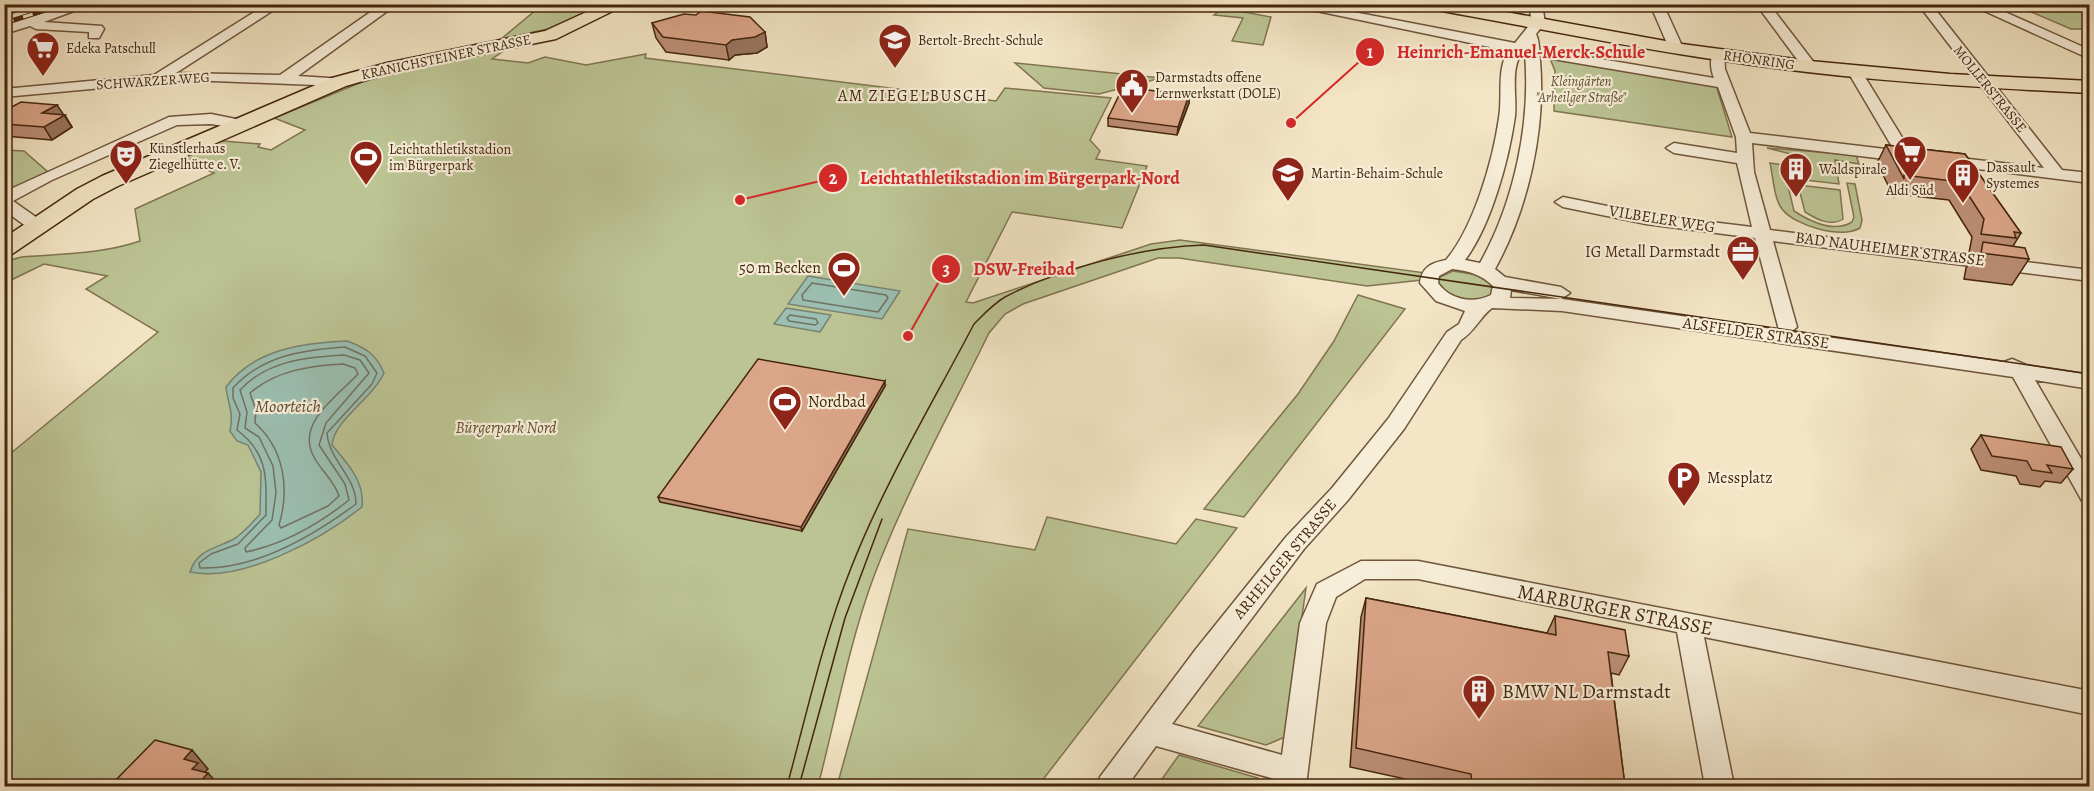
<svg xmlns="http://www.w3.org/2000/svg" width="2094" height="791" font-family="Alegreya,serif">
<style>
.green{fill:#bcc494;stroke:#807550;stroke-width:1.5}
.water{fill:#9bbfb2;stroke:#798270;stroke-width:1.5}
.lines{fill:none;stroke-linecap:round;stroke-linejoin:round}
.shore{stroke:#707260;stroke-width:1.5}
.minor-casing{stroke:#70563b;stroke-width:3}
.major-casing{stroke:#45260d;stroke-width:3}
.minor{fill:#f7eed9;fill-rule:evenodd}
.major{fill:#f3e5c5;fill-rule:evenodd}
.tram{stroke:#45260d;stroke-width:1.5}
.rail-casing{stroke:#45260d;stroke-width:4.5}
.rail{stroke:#f7eed9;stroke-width:3;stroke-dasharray:10;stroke-linecap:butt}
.wall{fill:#bc8e75;stroke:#45260d;stroke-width:1.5}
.shaded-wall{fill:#99745f;stroke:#45260d;stroke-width:1.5}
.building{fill:#dba588;stroke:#45260d;stroke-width:1.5}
.labels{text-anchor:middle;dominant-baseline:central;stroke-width:4.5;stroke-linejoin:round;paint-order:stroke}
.far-poi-label{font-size:14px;fill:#45260d;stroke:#f7eed9;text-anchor:start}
.far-street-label{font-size:14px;fill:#45260d;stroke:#f7eed9}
.far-park-label{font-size:14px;font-style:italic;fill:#634e2f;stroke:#f7eed9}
.far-quarter-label{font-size:16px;letter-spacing:1.5px;fill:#45260d;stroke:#f7eed9}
.street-label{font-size:16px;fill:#45260d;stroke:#f7eed9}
.poi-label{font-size:16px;fill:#45260d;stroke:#f7eed9;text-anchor:end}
.park-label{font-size:16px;font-style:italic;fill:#634e2f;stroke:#f7eed9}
.water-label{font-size:18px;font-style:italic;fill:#5a4c36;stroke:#f7eed9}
.near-street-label{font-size:20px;fill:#45260d;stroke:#f7eed9}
.near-poi-label{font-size:20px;fill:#45260d;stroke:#f7eed9;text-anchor:start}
.leader{fill:none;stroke:#d62828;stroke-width:2}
.callout-dot{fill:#d62828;stroke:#f7eed9;stroke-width:2}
.mark-label{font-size:18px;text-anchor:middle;font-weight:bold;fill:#fff}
.callout-label{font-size:18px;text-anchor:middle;font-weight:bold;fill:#d62828;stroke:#f7eed9;stroke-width:4.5;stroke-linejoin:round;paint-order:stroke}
</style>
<rect width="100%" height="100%" fill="#f3e5c5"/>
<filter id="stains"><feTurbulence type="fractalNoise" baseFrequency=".00333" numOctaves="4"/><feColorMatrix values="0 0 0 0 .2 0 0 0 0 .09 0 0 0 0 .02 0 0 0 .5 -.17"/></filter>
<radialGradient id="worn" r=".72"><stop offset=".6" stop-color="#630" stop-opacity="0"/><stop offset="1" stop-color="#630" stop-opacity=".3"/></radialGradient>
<g class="green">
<polygon points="542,5 605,5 548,29 501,39"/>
<polygon points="2015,5 2089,5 2089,29 2071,29"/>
<polygon points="1223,8 1271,17 1263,45 1232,41 1243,18 1214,15"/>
<path d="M508,48L492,59L528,63L545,57L586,65L646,54L645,58L996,101L1005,88L1111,98L1090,140L1100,151L1096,159L1147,166L1122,228L1012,212L966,302L973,303L1151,244L1180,240L1426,273L1422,280L1367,286L1179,258H1158L1023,304L1005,314L989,333C950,413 906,492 874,576C849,643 836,717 818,786H5V458L158,332L86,289L107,276L44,264L11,280L5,275V263C20,254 33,257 51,255C81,253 111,251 140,241L135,209L214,173L176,156L212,140L260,144L258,147L271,150L305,130L274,118L369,79Z"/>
<polygon points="1549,56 1716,85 1732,137 1554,111 1555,71"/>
<polygon points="1015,63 1161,78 1099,94 1044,88"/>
<polygon points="1767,148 1856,155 1859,164 1835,160 1839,184 1796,179 1793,168 1801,168 1799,156"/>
<polygon points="5,150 24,151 48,172 5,197"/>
<path d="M1770,163L1783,165L1794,211C1811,222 1834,233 1852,222L1854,217L1847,183L1855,184L1862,220L1860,228C1841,239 1795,226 1782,209C1774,199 1773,176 1770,163Z"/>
<path d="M1798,185L1840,190L1843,219C1831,227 1816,219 1805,212Z"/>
<path d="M1453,271L1478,275L1490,283L1493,293L1489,297C1483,298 1476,301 1470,301C1458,302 1433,291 1440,277Z"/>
<polygon points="1358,295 1405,309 1244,517 1204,509 1298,394 1334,341"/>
<polygon points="1047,517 1176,544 1196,519 1237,528 1038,786 837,786 908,529 1035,550"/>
<polygon points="1306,588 1285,737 1266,745 1198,726"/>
<polygon points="1179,755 1258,778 1257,786 1157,786"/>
</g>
<g class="water">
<polygon points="808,276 900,291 882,319 788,304"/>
<polygon points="786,308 831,315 820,332 774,324"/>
<path d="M347,341C366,348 376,354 384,373C372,399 334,420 332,445C348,464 365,482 362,507C322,539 242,583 190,572C197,550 214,549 232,540C243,534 252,523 260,514L261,472L248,445L237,441L230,431C234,412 228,405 226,387C254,349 303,343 347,341Z"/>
</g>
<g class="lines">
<g class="shore">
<polygon points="812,283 886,295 888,298 878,312 803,300 802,295"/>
<polygon points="790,315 816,319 818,323 815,325 789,321 787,318"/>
<path d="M345,347L365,356L377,373L372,384L327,433C329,461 356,476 356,504C313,536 255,570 200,568L199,563L211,554L238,544L266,515C266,478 269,454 237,430L240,414L233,398V388C263,355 303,350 345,347Z"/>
<path d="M344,355L360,360L369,373L326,423L319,445L345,484L349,500C319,524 284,544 246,552L245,548L272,520L276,493L273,466L259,437L245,428L247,412L240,390C267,361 306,357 344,355Z"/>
<path d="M343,364L355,368L358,374C338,396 295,423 314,457C321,471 334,480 339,496L328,506L281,528L279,525C290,488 284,449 255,423L256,410L250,393C277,370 309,366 343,364Z"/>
</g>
<defs>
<g id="minor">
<polygon points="13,4 33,4 4,16 4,7"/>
<polygon points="72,4 93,4 44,22 102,26 104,29 99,38 89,38 89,32 36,29 30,26 4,34 4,26"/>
<polygon points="267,4 283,4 176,73 280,75 382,4 397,4 298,76 344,79 346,82 344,85 339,86 189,80 4,97 4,89 154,75"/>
<path d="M1283,4H1312L1515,43L1531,23L1530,4H1542L1545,23L1536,34C1540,42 1539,53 1540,61C1546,130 1528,209 1495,269L1505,277L1561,287L1570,293L1561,299L1511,290L1510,298L1562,299L1779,330L1755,238L1646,224L1563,207L1555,202L1563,197L1646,214L1752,227L1737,163L1674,153L1666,148L1674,143L1737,153L1736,137L1718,87L1547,58L1540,54L1547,50L1714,78C1711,70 1709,60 1714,52H1724L1725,69L1750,133L1894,150L1848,72L1855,68L1860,69L1911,152L1918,157L1910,162L1752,143L1754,172L1770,230L2090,270V281L1773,241L1797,327L1791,332L2004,362L2012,359L2026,365L2090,375V389L2035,380L2090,474V503L2082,501L2013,377L1562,311L1492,308C1479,318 1476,330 1461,340L1404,429L1348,500L1304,549L1172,724L1282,755L1300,623L1317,584L1361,561H1418L2090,691V715L1704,637L1734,786H1705L1677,632L1418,579H1365L1336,597L1326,623L1306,786H1278V780L1156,746L1127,786H1096L1100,777L1196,649L1286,537L1332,488L1388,419L1447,332L1459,324L1465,311L1436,301L1420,283C1422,267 1431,263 1446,260C1474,227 1493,160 1499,118C1503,97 1496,67 1509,51ZM1522,53L1525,54C1531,123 1514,203 1480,263L1465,260C1491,226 1509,159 1515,116C1517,97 1510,68 1522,53ZM1452,269C1468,271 1481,274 1493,286L1491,295C1473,304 1450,300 1438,283L1439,276Z"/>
<polygon points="1650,4 1663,4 1683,48 1681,51 1671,51 1669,48"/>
<polygon points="1756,4 1769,4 1815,64 1815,70 1805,70"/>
<polygon points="1918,4 1931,4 2062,170 2090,173 2090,183 1938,164 1936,161 1944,156 2044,168"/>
<polygon points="1969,4 1987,4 2090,50 2090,59"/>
<polygon points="211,114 246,121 249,124 241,129 211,124 177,125 52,180 13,201 43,222 46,226 43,230 31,230 4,210 4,192 169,117"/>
</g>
<g id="major">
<polygon points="604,4 627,4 556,39 390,73 346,86 118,186 93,199 12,254 4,256 4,238 77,189 102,176 332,78 387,63 545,31"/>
<path d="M1423,4H1462L1682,44L1810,61L1950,74L2090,81V93C1965,87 1841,79 1718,60C1622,46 1527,26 1431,9Z"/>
</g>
</defs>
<use href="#minor" class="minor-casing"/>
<use href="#major" class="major-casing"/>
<use href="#minor" class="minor"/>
<use href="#major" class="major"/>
<g class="tram">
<path d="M787,786C807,713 823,638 851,568C884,484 932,404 974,324C984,314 993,304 1005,297C1060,268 1142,247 1204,245L2090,374"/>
<polyline points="799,786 845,618 882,519"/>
</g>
<defs>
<polyline id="rail" points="4,23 65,4"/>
</defs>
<use href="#rail" class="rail-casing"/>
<use href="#rail" class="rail"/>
</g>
<g class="wall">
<polygon points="652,23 765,32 767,47 757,53 735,55 729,60 666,52 656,38"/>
<polygon points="1189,95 1189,103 1177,135 1108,126 1108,118"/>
<polygon points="4,111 65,115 72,127 52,140 4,136"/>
<polygon points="1886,145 1965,154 2021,233 2013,246 2029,259 2012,285 1964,279 1966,268 1975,253 1969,253 1972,237 1949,200 1896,194 1894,197 1877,163"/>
<polygon points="885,386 802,531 660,502 658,497"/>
<polygon points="1981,435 2073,469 2061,483 2045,481 2040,487 2020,484 2016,476 1981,470 1971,449"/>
<polygon points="1366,598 1547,633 1555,616 1629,656 1619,675 1611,673 1625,786 1437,786 1350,767 1361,617"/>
</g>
<g class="shaded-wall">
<polygon points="765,32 767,47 757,53 735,55 729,60 726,45 732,40"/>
<polygon points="1189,95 1189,103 1177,135 1178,127"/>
<polygon points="57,105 72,127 52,140 44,127 42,113"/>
<polygon points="885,381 885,386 802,531 801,527"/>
<polygon points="192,750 208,769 205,772 207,774 208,773 220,786 196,786 184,759"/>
</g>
<g class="building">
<polygon points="701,11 750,17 765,32 755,37 732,40 726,45 663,37 652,23 684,14 696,15"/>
<polygon points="1123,87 1189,95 1178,127 1108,118"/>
<polygon points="21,102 57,105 42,113 65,115 44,127 4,124 4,111"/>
<polygon points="1886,145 1965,154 2021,233 2014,232 2016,238 1981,234 1984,219 1960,182 1904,175 1904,179"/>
<polygon points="1983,242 2025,248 2029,259 1981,253"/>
<polygon points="758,359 885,381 801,527 658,497"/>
<polygon points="1981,435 2061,447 2073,469 2047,465 2052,473 2032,470 2027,461 1992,456"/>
<polygon points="1366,598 1556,635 1555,616 1625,630 1629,656 1608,652 1625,786 1524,786 1503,782 1503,786 1472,786 1471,774 1356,748"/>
<polygon points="155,740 192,750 184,759 198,763 192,769 208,773 196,786 110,786"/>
</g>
<defs>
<symbol id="school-pin" viewBox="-11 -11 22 30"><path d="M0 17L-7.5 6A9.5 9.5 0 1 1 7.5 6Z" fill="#8f2418" stroke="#f7eed9"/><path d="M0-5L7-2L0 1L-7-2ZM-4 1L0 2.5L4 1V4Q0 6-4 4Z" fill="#fff"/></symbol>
<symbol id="supermarket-pin" viewBox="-11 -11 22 30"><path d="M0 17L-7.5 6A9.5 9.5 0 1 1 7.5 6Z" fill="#8f2418" stroke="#f7eed9"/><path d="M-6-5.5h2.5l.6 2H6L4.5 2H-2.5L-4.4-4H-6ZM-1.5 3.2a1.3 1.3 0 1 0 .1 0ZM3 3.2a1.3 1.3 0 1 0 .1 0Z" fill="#fff"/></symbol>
<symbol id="civic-pin" viewBox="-11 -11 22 30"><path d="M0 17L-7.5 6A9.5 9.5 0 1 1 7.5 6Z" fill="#8f2418" stroke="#f7eed9"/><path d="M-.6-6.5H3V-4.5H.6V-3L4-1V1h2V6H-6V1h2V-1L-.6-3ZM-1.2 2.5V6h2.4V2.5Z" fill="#fff"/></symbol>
<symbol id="theatre-pin" viewBox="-11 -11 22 30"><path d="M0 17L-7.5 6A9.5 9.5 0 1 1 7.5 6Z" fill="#8f2418" stroke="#f7eed9"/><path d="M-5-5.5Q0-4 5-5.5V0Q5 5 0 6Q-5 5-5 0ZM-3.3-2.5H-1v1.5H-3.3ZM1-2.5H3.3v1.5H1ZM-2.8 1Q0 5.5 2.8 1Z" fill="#fff"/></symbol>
<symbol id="stadium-pin" viewBox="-11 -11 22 30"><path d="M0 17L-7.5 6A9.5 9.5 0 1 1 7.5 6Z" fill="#8f2418" stroke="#f7eed9"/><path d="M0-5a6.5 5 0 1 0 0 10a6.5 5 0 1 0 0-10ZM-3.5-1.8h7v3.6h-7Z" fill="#fff"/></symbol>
<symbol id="building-pin" viewBox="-11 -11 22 30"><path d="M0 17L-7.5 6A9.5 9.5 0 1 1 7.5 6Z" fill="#8f2418" stroke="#f7eed9"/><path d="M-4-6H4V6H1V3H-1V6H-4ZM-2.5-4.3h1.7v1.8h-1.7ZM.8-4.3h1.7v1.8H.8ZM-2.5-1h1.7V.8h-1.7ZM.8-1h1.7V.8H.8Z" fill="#fff"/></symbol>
<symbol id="office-pin" viewBox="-11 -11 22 30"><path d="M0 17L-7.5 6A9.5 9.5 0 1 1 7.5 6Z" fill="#8f2418" stroke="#f7eed9"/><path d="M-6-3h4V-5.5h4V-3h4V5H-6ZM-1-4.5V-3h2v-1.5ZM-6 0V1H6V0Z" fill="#fff"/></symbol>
<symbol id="parking-pin" viewBox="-11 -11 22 30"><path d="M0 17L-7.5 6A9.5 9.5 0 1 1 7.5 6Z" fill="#8f2418" stroke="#f7eed9"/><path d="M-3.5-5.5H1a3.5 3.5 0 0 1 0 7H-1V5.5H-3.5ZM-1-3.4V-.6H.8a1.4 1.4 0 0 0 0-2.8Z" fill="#fff"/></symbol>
</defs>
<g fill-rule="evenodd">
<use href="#school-pin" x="876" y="21" width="38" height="52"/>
<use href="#supermarket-pin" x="24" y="29" width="38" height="52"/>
<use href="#civic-pin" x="1113" y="66" width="38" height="52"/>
<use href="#supermarket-pin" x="1891" y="133" width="38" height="52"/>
<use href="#theatre-pin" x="107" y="137" width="38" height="52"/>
<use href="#stadium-pin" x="347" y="138" width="38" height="52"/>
<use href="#building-pin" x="1777" y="150" width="38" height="52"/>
<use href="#school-pin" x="1269" y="154" width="38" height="52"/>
<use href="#building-pin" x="1944" y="156" width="38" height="52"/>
<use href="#office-pin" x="1724" y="233" width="38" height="52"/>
<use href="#stadium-pin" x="825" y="249" width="38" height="52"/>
<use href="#stadium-pin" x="766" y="383" width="38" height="52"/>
<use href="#parking-pin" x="1665" y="459" width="38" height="52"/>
<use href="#building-pin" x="1460" y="672" width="38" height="52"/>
</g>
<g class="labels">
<g class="far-poi-label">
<text x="918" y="40">Bertolt-Brecht-Schule</text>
<text x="66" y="48">Edeka Patschull</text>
<text x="1155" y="77">Darmstadts offene<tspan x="1155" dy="16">Lernwerkstatt (DOLE)</tspan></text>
<text x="149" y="148">Künstlerhaus<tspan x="149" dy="16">Ziegelhütte e. V.</tspan></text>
<text x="389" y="149">Leichtathletikstadion<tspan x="389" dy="16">im Bürgerpark</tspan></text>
<text x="1986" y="167">Dassault<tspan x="1986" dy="16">Systemes</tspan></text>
<text x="1819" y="169">Waldspirale</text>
<text x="1311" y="173">Martin-Behaim-Schule</text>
<text x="1910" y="190" text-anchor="middle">Aldi Süd</text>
</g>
<g class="far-street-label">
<text transform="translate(446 57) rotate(-12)">KRANICHSTEINER STRASSE</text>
<text transform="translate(1759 60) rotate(8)">RHÖNRING</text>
<text transform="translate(153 81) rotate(-4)">SCHWARZER WEG</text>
<text transform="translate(1990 89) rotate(51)">MOLLERSTRASSE</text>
</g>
<g class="far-park-label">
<text x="1581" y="81">Kleingärten<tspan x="1581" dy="16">"Arheilger Straße"</tspan></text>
</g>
<g class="far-quarter-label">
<text x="913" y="96">AM ZIEGELBUSCH</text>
</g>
<g class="street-label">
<text transform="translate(1662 219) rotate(9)">VILBELER WEG</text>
<text transform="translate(1890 249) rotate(7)">BAD NAUHEIMER STRASSE</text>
<text transform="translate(1756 333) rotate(8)">ALSFELDER STRASSE</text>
<text transform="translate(1285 559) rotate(-50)">ARHEILGER STRASSE</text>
</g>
<g class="poi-label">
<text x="1720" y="252">IG Metall Darmstadt</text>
<text x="821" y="268">50 m Becken</text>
<text x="808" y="402" text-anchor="start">Nordbad</text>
<text x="1707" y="478" text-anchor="start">Messplatz</text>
</g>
<g class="park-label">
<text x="506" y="428">Bürgerpark Nord</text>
</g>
<g class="water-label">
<text x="288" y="406">Moorteich</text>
</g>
<g class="near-street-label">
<text transform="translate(1615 610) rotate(11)">MARBURGER STRASSE</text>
</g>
<g class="near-poi-label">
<text x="1502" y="691">BMW NL Darmstadt</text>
</g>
</g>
<path class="leader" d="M1291 123L1370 52M740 200L833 178M908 336L946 269"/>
<g class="callout-dot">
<circle cx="1291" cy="123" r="6"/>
<circle cx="740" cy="200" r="6"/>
<circle cx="908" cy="336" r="6"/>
<circle cx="1370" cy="52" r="15"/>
<circle cx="833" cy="178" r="15"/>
<circle cx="946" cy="269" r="15"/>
</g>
<g class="mark-label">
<text x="1370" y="58">1</text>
<text x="833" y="184">2</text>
<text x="946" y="275">3</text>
</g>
<g class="callout-label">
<text x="1521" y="58">Heinrich-Emanuel-Merck-Schule</text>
<text x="1020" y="184">Leichtathletikstadion im Bürgerpark-Nord</text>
<text x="1024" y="275">DSW-Freibad</text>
</g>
<rect width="2094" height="791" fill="none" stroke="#f3e5c5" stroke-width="24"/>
<rect x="6" y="6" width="2082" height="779" fill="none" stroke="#45260d" stroke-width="3"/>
<rect x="12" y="12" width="2070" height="767" fill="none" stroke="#45260d" stroke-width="1.5"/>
<rect width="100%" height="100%" filter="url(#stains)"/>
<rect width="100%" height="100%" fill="url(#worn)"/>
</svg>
